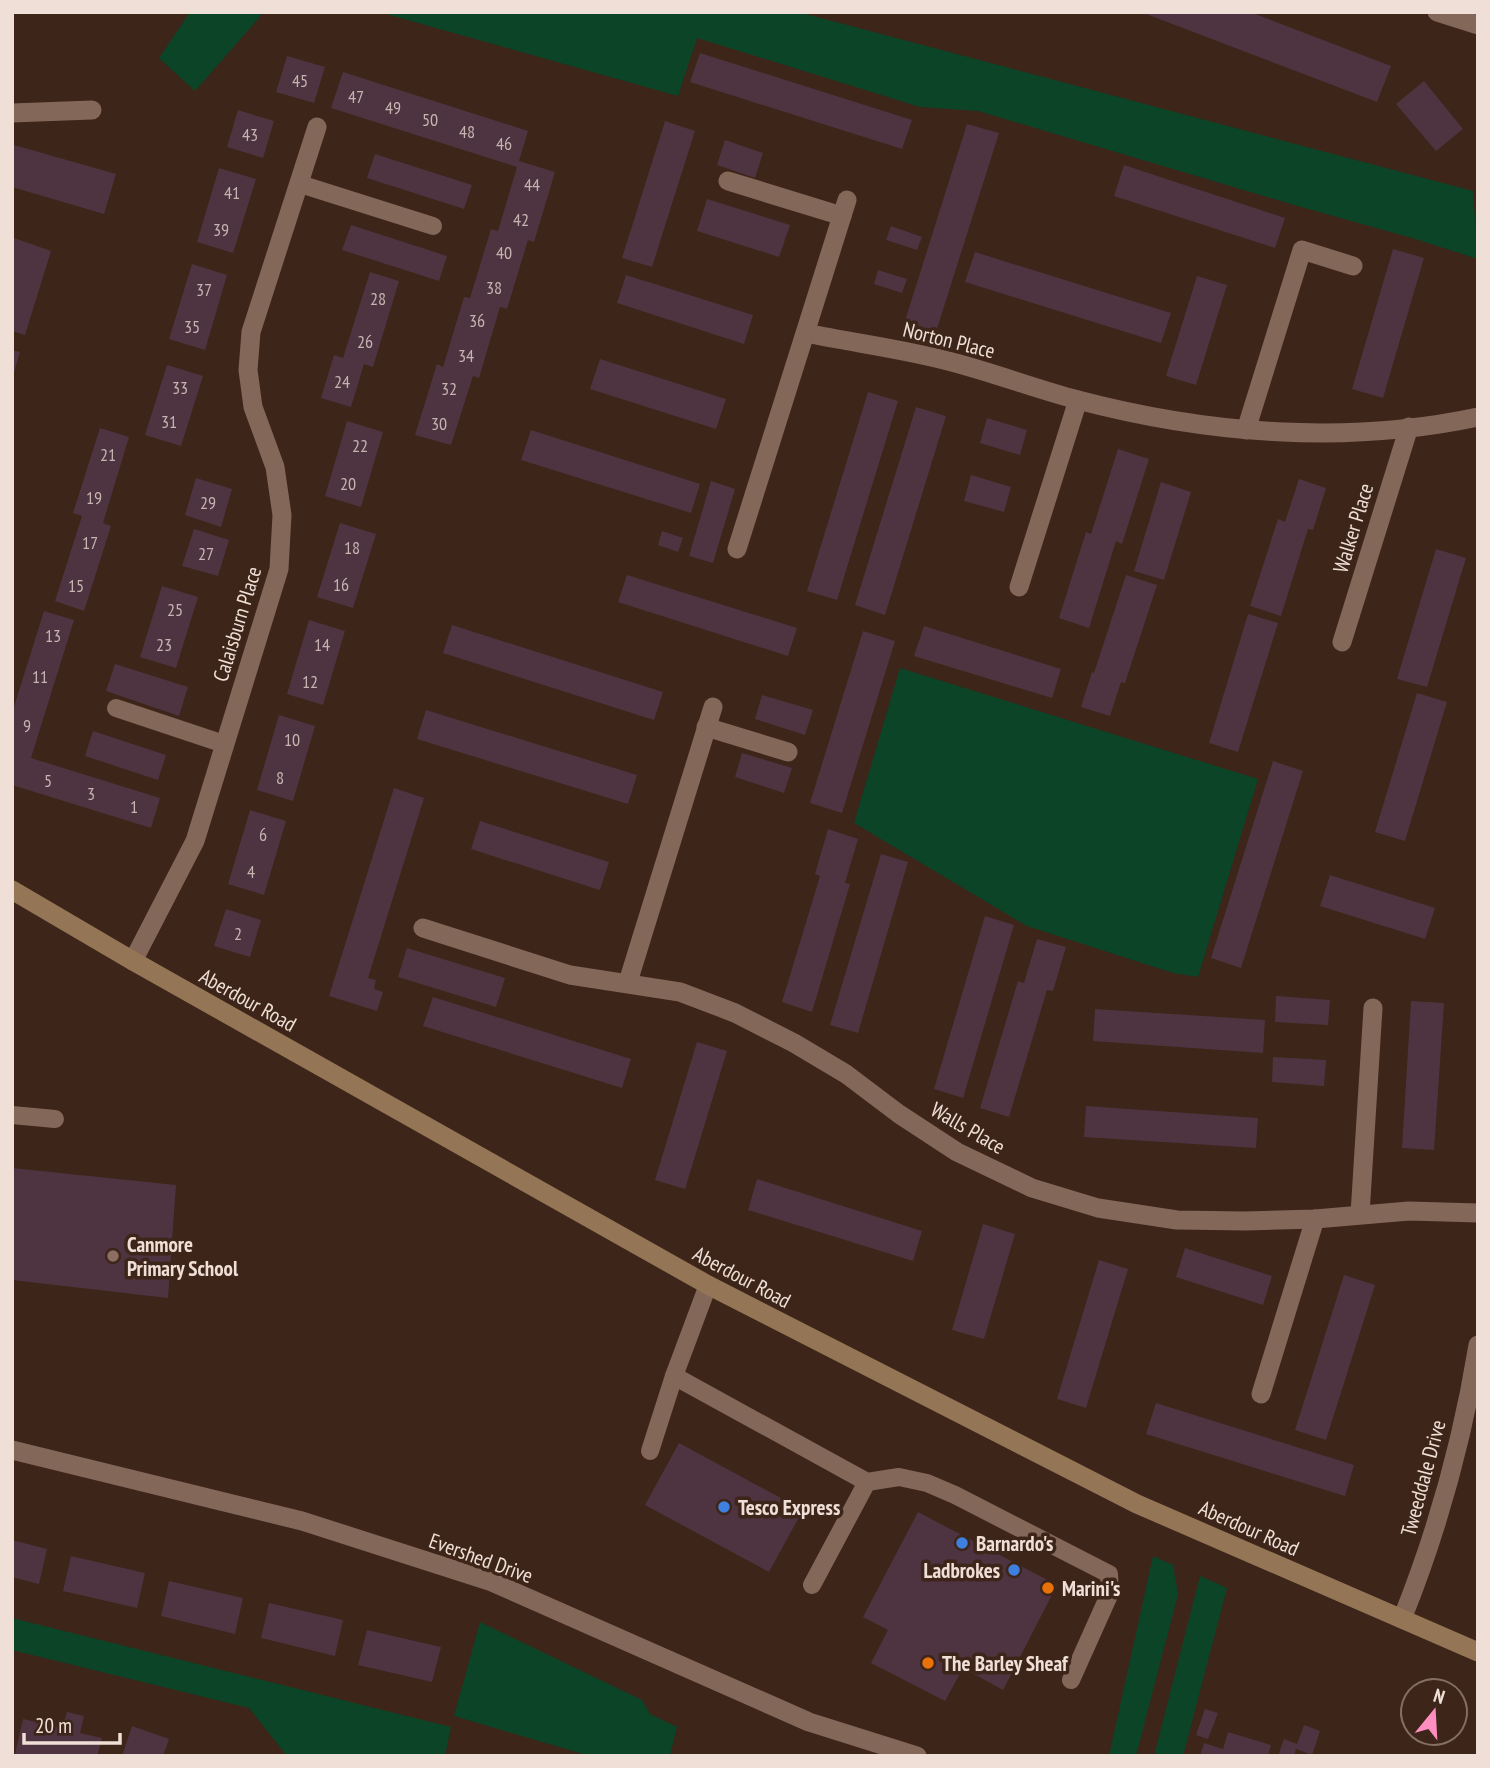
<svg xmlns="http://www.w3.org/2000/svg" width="1490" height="1768" font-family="'PT Sans Narrow',sans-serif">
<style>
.green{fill:#0c4427}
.building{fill:#4e3440}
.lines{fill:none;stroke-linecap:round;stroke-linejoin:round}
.service{stroke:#836759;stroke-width:18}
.minor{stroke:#836759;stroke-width:19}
.secondary{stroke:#947656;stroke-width:19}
.education-dot{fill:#8d6e63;stroke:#3d2519;stroke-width:2.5}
.shop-dot{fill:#3f7fe0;stroke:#3d2519;stroke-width:2.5}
.food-dot{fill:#e8710a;stroke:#3d2519;stroke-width:2.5}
.labels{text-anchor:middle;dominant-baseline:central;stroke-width:7;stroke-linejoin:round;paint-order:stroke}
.number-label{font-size:18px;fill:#c7b4b1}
.street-label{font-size:21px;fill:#efdfd7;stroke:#3d2519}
.poi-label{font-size:21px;font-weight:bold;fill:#efdfd7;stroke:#3d2519;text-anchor:start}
</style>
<rect width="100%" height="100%" fill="#3d2519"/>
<g class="green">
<polygon points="190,12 264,12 195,91 159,58"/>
<polygon points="379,12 798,12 1473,191 1478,259 1412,238 1294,205 978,111 920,107 697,38 678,96"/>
<polygon points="900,668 1258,779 1198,977 1173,973 1027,926 854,823"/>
<polygon points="1153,1556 1173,1565 1178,1594 1136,1756 1109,1756"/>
<polygon points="1200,1576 1227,1588 1183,1756 1154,1756"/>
<polygon points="12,1618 451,1727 445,1756 287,1756 249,1708 12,1650"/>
<polygon points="480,1622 642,1700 650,1714 677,1727 670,1756 590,1756 454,1716"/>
</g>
<g class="building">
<polygon points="1141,12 1250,12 1391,66 1377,102"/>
<polygon points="700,53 912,120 902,149 690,82"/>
<polygon points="287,56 325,67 314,103 276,92"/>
<polygon points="343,72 528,131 519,161 555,172 534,242 528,240 507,309 500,307 479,378 473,376 451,445 415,435 437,364 443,367 464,297 470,298 491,229 498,231 517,167 331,108"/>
<polygon points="1424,81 1463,129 1436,151 1396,104"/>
<polygon points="238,110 274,121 263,158 227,147"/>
<polygon points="665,121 695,131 652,267 622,258"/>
<polygon points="967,124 999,133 935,335 904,324"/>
<polygon points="725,140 763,153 755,178 717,165"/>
<polygon points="14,145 116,174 104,214 12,187"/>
<polygon points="375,154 472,185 464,209 367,178"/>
<polygon points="1124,165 1285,218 1275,248 1114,196"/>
<polygon points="219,168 256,179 233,253 197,242"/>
<polygon points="707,199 790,225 779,257 697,231"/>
<polygon points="351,225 447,256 439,281 342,250"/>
<polygon points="891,226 922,237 917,250 886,240"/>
<polygon points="14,238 51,251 25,335 12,331"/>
<polygon points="1393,249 1424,258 1383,398 1352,389"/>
<polygon points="975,252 1171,313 1161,343 965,282"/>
<polygon points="192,264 227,275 205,350 169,339"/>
<polygon points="878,270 907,279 902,293 874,284"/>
<polygon points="370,272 399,281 373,367 364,364 351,407 321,398 334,355 343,358"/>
<polygon points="626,275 753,315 744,344 617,303"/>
<polygon points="1197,276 1227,285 1196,385 1166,376"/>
<polygon points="12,350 20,352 13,376 12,376"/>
<polygon points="600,359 726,399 716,429 590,389"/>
<polygon points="167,365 203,376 181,446 145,435"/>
<polygon points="868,392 898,401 837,600 807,591"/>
<polygon points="916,407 946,416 885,615 855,605"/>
<polygon points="987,418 1027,430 1020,455 980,443"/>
<polygon points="347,421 383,432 361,507 325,496"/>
<polygon points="100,428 129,437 103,523 111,526 84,611 55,601 82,516 73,513"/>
<polygon points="531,430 700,484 691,513 521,460"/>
<polygon points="1118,449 1149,459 1122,544 1116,541 1089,628 1059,618 1086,532 1091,534"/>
<polygon points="971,475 1011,487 1004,512 964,501"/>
<polygon points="196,478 232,489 221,527 185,515"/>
<polygon points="1299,479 1326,488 1313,530 1308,529 1281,616 1250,606 1278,519 1285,522"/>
<polygon points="711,481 735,489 713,563 689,556"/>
<polygon points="1161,482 1191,492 1164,580 1134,571"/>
<polygon points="340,523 376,534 353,608 317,597"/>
<polygon points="194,529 229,540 218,576 182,566"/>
<polygon points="662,531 683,538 678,552 658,545"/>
<polygon points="1436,549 1466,558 1427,687 1397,679"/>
<polygon points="627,575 797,628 788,656 618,602"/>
<polygon points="1126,575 1157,585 1125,683 1121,682 1110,716 1081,707 1092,672 1094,673"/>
<polygon points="162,586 198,597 176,668 140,657"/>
<polygon points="44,611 74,620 31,758 160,798 151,828 12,785 12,713"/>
<polygon points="1248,614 1278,623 1238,752 1209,743"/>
<polygon points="309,620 345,631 323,705 287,694"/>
<polygon points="452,625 663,692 654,720 443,653"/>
<polygon points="924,626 1061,669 1052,698 914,656"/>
<polygon points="863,631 895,641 842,813 810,803"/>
<polygon points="115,664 188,687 179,716 106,691"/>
<polygon points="1417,693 1447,702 1405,841 1375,832"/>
<polygon points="762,695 813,710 805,735 755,719"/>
<polygon points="426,710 637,775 628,804 417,739"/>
<polygon points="279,715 315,726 293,801 257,790"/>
<polygon points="93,731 166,755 158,780 85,756"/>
<polygon points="742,753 792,768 784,793 735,777"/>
<polygon points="1273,761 1303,771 1241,968 1211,958"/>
<polygon points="394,788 424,798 368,978 376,980 374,989 383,992 377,1011 329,996"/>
<polygon points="250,810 286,821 264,895 228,884"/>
<polygon points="480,821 609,862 600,890 471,849"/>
<polygon points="828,829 858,839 845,883 850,884 812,1012 782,1002 820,876 815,874"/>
<polygon points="881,854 908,862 858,1033 830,1025"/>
<polygon points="1330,875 1435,908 1425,939 1320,906"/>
<polygon points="226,909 261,920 250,957 214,946"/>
<polygon points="985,916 1014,925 963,1098 934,1089"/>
<polygon points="1037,939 1066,947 1053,991 1047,990 1009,1117 980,1108 1018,981 1024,983"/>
<polygon points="407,948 505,978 496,1007 398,977"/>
<polygon points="1276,996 1330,1000 1328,1025 1275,1022"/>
<polygon points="433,997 631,1059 622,1088 423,1026"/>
<polygon points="1411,1001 1444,1003 1434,1150 1402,1148"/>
<polygon points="1095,1009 1265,1020 1263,1053 1093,1041"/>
<polygon points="697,1042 727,1051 685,1189 655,1180"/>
<polygon points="1273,1057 1326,1060 1324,1086 1272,1082"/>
<polygon points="1086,1106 1258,1118 1256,1148 1084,1137"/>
<polygon points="12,1168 176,1185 168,1298 12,1280"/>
<polygon points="757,1179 922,1231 913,1261 748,1210"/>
<polygon points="983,1224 1015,1234 984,1339 952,1330"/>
<polygon points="1185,1248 1272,1276 1263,1305 1176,1277"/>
<polygon points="1099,1260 1128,1269 1086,1408 1057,1399"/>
<polygon points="1344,1275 1375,1285 1326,1440 1295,1430"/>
<polygon points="1156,1403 1354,1465 1345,1496 1146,1434"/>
<polygon points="679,1443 803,1510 769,1572 645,1505"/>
<polygon points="918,1512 1057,1585 1003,1690 963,1668 945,1701 871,1663 888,1630 863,1617"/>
<polygon points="12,1540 47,1549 39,1584 12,1577"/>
<polygon points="71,1556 145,1573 137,1608 63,1591"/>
<polygon points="169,1581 243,1598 235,1634 161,1616"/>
<polygon points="269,1603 343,1620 335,1656 261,1638"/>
<polygon points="367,1630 441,1647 432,1682 358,1665"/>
<polygon points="1205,1709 1218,1713 1208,1739 1196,1735"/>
<polygon points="67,1712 84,1716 80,1733 102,1738 97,1756 15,1754 23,1719 62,1728"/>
<polygon points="1304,1725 1320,1731 1312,1755 1296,1749 1294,1756 1278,1756 1284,1739 1297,1744"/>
<polygon points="132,1726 169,1739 163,1756 122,1756"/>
<polygon points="1228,1732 1271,1745 1268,1756 1200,1756 1204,1743 1223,1749"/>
</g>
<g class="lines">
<g class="service">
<polyline points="300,184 433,226"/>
<polyline points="116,708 224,744"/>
<polyline points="12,1115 55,1119"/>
<polyline points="708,1285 674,1376 867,1482 812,1585"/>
<polyline points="650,1451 674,1376"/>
<polyline points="867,1482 899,1477 927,1483 955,1495 1109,1574 1110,1593 1071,1680"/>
</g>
<g class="minor">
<polyline points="1437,12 1478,25"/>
<polyline points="12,113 92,110"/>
<polyline points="728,181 842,216"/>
<path d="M806,333C854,343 904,349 952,362C994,373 1036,389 1078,400C1207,434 1347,445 1478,417"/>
<polyline points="1246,430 1302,250 1353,266"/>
<polyline points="737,549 847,200"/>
<polyline points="1019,587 1078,400"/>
<polyline points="1342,642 1409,427"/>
<polyline points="706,727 788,752"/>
<polyline points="423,928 570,975 680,992 735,1013 794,1043 846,1074 899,1114 957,1152 1032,1188 1098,1208 1177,1220 1246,1221 1315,1219 1409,1211 1478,1213"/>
<polyline points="133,961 195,841 279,569 282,515 275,467 253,407 248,370 251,332 317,127"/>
<polyline points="628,982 713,707"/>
<polyline points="1360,1214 1373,1008"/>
<polyline points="1261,1394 1315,1219"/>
<polyline points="12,1450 302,1521 492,1582 809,1722 917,1756"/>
<path d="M1402,1619C1437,1532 1463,1438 1478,1345"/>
</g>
<polyline class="secondary" points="12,890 133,961 708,1285 1137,1504 1478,1652"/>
</g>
<circle class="education-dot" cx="113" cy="1256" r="7"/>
<g class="shop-dot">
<circle cx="724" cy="1507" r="7"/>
<circle cx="962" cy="1543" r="7"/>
<circle cx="1014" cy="1570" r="7"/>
</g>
<g class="food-dot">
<circle cx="1048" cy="1588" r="7"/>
<circle cx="928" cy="1663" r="7"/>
</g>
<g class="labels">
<g class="number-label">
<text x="300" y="80">45</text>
<text x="356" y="96">47</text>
<text x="393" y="107">49</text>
<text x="430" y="119">50</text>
<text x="467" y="131">48</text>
<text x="250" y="134">43</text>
<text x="504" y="143">46</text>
<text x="532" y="184">44</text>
<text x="232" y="192">41</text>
<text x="521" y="219">42</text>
<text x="221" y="229">39</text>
<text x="504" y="252">40</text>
<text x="494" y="287">38</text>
<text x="204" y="289">37</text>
<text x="378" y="298">28</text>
<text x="477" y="320">36</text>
<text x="192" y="326">35</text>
<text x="365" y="341">26</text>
<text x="466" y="355">34</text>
<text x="342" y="381">24</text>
<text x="180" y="387">33</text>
<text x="449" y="388">32</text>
<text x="169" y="421">31</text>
<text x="439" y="423">30</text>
<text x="360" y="445">22</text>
<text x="108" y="454">21</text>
<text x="348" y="483">20</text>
<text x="94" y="497">19</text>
<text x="208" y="502">29</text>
<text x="90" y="542">17</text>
<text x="352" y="547">18</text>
<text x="206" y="553">27</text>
<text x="341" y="584">16</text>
<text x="76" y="585">15</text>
<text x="175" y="609">25</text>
<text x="53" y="635">13</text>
<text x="164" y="644">23</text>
<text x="322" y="644">14</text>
<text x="40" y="676">11</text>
<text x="310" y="681">12</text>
<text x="27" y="725">9</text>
<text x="292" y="739">10</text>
<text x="280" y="777">8</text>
<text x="48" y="780">5</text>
<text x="91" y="793">3</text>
<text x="134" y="806">1</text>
<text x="263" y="834">6</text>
<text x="251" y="871">4</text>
<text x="238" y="933">2</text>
</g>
<g class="street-label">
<text transform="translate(949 340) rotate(14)">Norton Place</text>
<text transform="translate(1353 528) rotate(-73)">Walker Place</text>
<text transform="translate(237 624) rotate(-73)">Calaisburn Place</text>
<text transform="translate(248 1000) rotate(29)">Aberdour Road</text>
<text transform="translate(968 1128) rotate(30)">Walls Place</text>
<text transform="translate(742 1277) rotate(28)">Aberdour Road</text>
<text transform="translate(1423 1478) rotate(-75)">Tweeddale Drive</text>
<text transform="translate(1249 1528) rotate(24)">Aberdour Road</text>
<text transform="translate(481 1558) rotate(20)">Evershed Drive</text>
</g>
<g class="poi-label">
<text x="127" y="1244">Canmore<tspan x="127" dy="24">Primary School</tspan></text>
<text x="738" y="1507">Tesco Express</text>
<text x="976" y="1543">Barnardo's</text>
<text x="1000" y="1570" text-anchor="end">Ladbrokes</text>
<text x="1062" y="1588">Marini's</text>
<text x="942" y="1663">The Barley Sheaf</text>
</g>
</g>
<rect width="1490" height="1768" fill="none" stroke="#efdfd7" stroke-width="28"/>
<g transform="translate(1434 1712) rotate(18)"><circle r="33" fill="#3d2519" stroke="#846f65" stroke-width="2"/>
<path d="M0-5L12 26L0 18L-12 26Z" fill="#fd8ebf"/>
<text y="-10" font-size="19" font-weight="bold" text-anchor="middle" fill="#efdfd7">N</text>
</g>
<path d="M24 1733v10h96v-10" fill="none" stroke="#efdfd7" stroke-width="3.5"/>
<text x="35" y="1733" font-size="21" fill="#efdfd7" stroke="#3d2519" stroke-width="5" paint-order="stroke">20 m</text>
</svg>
